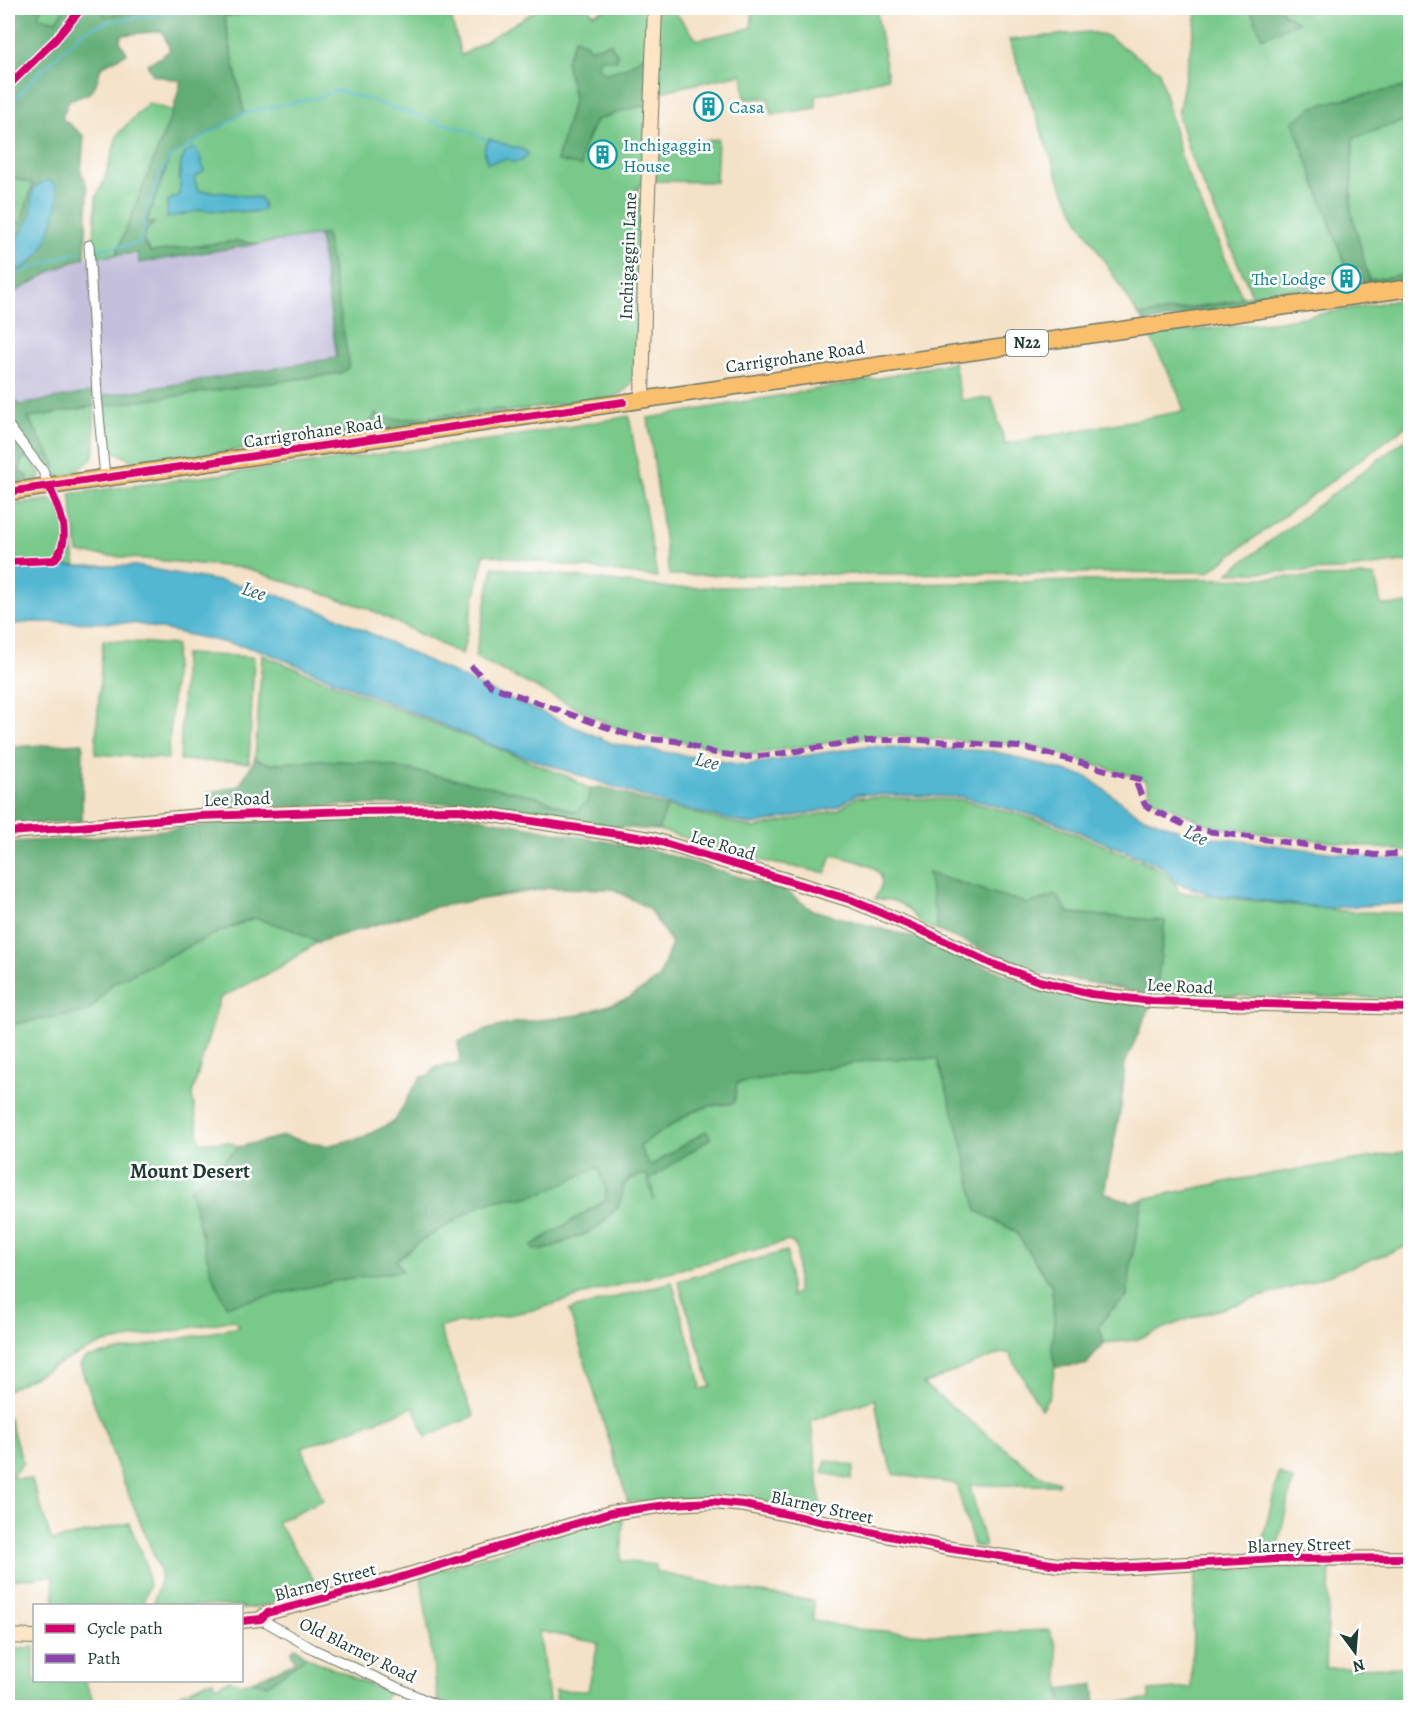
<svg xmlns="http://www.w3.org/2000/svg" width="1418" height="1715" font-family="Alegreya,serif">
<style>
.industrial{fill:#c4c0db}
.green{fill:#78c98a;stroke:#4c835f;stroke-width:1.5;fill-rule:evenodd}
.forest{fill:#62ad76;stroke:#407555;stroke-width:1.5}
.water{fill:#52b7d1;stroke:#387a82;stroke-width:1.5}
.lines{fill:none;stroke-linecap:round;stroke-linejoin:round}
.stream{stroke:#52b7d1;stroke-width:2}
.street-casing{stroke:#6a7768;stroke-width:11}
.secondary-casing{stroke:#6a7768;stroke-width:16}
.highway-casing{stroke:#6a7768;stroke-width:19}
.street{stroke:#fff;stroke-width:9}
.secondary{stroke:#fde5c5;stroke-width:14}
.highway{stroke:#f9bf6d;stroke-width:16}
.quiet{stroke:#8e44ad;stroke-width:6;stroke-dasharray:12 6;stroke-linecap:butt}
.cycleway-casing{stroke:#fff;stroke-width:11}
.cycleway{stroke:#d6006c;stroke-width:8}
.labels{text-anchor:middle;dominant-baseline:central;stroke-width:5;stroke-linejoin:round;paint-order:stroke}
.shield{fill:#fff;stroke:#627771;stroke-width:1.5}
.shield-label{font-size:16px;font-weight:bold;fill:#1f3d34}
.culture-label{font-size:18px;fill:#0d838f;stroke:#fff;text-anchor:start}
.street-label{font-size:18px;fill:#1f3d34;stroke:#fff}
.water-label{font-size:20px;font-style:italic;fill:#2e6263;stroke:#fff}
.quarter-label{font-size:21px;font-weight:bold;fill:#1f3d34;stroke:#fff}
</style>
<rect width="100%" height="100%" fill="#fff"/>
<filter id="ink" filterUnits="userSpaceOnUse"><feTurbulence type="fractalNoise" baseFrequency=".0167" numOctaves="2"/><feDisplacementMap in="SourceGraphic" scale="12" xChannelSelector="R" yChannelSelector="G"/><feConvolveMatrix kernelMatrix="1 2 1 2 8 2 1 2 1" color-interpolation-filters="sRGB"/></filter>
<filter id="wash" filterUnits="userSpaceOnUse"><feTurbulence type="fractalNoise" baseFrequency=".008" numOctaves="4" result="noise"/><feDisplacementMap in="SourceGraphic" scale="24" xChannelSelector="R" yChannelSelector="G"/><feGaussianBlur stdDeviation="1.35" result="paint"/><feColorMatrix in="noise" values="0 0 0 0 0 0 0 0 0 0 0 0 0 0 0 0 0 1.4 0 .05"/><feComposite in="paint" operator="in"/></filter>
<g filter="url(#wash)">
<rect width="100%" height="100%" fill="#f4e2c8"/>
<polygon class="industrial" points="319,235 337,358 103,396 93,392 19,405 8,391 8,296 54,270 85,257 139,253 140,263"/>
<g class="green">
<polygon points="41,8 65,8 57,21 38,17"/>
<polygon points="107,8 165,8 102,16"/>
<path d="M285,8H449L461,56L540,8H589L593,14L609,8H650L649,53L625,68L607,73L597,69L600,59L617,53L610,44L590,49L566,61L574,98L557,160L580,157L596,120L628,109L647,105L645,183L640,185L637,191L638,198L642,201L637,367C634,382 628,392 612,397L506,412L499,409L404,419H382L368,426L323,436L324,438L138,464L108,448L104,406L341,373L326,234L258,244L237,241L151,252L143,241L147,229L153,223H146L170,157L244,113L224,16L281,11ZM185,153L198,191L218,192L260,198L258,212L200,210L179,216L167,201L178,196L181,188L179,177L181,163Z"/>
<polygon points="657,8 672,8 697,40 751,28 753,8 876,8 888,78 816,96 816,108 771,115 768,98 745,99 742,74 654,93"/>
<polygon points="1198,8 1250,8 1263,37 1297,22 1283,13 1280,8 1410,8 1410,86 1334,101 1293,122 1347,270 1312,277 1313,285 1252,295 1190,155 1178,115"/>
<polygon points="1088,32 1105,35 1159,71 1183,164 1234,278 1242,297 1239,300 1139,316 1081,224 1059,180 1009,40"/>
<polygon points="148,103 173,111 116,255 93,257 96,198 105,178 118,134"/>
<polygon points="1410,119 1410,274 1369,280 1351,210 1353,138"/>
<polygon points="718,139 716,182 655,181 653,151"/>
<polygon points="8,176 33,184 21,223 8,223"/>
<polygon points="1410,298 1410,423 1208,572 669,575 648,418 865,381 954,362 961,400 992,398 1005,444 1184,411 1175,385 1149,335 1280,321"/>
<polygon points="94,406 95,450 91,460 71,475 56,478 53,476 55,464 28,418"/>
<polygon points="629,416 657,577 484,554 462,655 367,608 244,568 78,553 70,494 504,438"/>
<polygon points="1410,436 1410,561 1342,570 1228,573"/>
<polygon points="29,456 40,473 39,479 27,482 27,476 19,473 22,459"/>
<polygon points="63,498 76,566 8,566 8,505"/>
<polygon points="493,567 669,588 1375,576 1381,605 1410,604 1410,852 1214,827 1151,799 1146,780 1034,746 879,735 749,755 616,728 475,657"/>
<polygon points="103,640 176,645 168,759 95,754"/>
<polygon points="184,654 254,657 249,763 180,760"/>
<polygon points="262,655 571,778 589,789 589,801 575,812 535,796 376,763 319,760 270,764 255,759"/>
<path d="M857,797L963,800L1049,823L1160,869L1176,885L1178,892L1354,912L1410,913V998L1156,995L1165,921L1068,913L1056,895L1028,904L929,874L938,931C932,928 924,926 920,922C904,905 900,899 875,899C877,894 882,886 882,881C882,864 845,858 832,855L826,873L767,862L658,830L667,807L754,828L838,810Z"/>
<path d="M254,918L288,928L318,942L275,970L220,998L192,1094L200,1142H229L239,1147L214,1170L190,1190L226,1305L345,1279L402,1271L396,1261L416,1244L482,1204L508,1198H523L598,1167L606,1188V1200L533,1245L544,1250L588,1233L622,1196C623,1179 632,1178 646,1174L654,1200L650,1177L711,1137L650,1167L639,1146L690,1113L709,1106L734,1103L737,1083L877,1059H937L961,1135L977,1211L1015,1231L1052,1286L1054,1320L1052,1349L1055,1367L1050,1395L1041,1409L1009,1353H1001L923,1384L1040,1476L1059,1482L1058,1485H970L985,1547L974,1546L956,1484L894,1474L882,1441L875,1399L811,1421L822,1516L728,1499L719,1494L710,1498L628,1502L569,1310L672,1282L701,1384L699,1389L711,1387L678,1281L787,1251L791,1296L797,1293V1250L794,1244L789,1241L599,1290L538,1309L467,1323H455L439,1328L474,1416L426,1437L414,1407L302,1448L323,1500L277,1522L319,1588L266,1605L242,1609V1606L153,1605L160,1581V1570L120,1473L80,1365L85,1358L239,1327L234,1320L104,1343L70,1358L8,1390V1025L89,1011L113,983L217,933Z"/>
<polygon points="1410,1151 1410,1266 1408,1246 1303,1284 1188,1319 1135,1340 1104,1343 1099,1326 1110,1311 1127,1297 1131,1263 1143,1199 1235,1180"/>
<polygon points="8,1416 23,1463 11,1477 32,1480 52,1541 129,1523 146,1564 149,1586 142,1605 55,1605 53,1576 8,1580"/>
<polygon points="826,1460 854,1466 851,1479 823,1473"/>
<polygon points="1279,1473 1293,1481 1276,1553 1259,1554"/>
<polygon points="623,1517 621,1561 656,1565 656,1572 743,1590 814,1601 813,1620 854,1629 942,1635 1049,1630 1056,1646 1062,1707 558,1707 555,1690 588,1691 598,1643 539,1631 550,1707 454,1707 438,1700 421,1576 597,1522"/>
<polygon points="1330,1567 1326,1668 1410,1667 1410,1707 1072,1708 1096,1703 1149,1700 1149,1691 1191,1688 1195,1570"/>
<polygon points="34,1647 34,1680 85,1681 96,1707 8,1707 8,1649"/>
<polygon points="306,1657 389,1693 379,1707 150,1708 208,1681 213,1681 216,1686 229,1680 235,1681 238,1684 252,1681 267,1685"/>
</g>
<g class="forest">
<path d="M8,8H41L38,17L56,21L65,8H107L103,16L165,8H285L281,11L224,16L244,113L170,157L146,223H154L147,229L143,241L151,252L237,241L258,244L139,263L138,253L116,255L173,111L181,81L153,75L147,64L159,58L170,50L162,31L121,35L120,42L127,53L101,67C94,92 94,94 69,100L62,118L84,136L81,172L85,179L88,193L85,257L54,270L8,296V223H21L33,184L8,176Z"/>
<polygon points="1250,8 1280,8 1283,13 1298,22 1262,38"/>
<path d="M575,38L586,43L590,49L610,43L617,54V60L600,59L597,68L606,73L625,68L649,53L647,105L628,109L596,120C589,134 579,150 582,166L557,161L574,98L566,61Z"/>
<polygon points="1410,86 1410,119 1353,138 1351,210 1369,280 1410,274 1410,283 1365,289 1360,268 1347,270 1293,122 1311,108 1334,101"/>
<polygon points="326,234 349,362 348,368 341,373 104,406 103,396 337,358 319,235"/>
<polygon points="1313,285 1314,295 1145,323 1140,316 1236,302 1242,297"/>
<polygon points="8,391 19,405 93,392 94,406 28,418 55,464 53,476 48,473 8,421"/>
<polygon points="499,409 506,412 324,438 322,436 368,426 376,413 382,418 404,419"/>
<polygon points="8,429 29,456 22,459 19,472 28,476 27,482 8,484 8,456 17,453 8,442"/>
<polygon points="83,743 82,821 8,825 8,747"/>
<path d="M255,759L270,764L319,760L376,763L535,796L575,812L588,801L589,789L600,787L667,807L658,830C590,827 525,809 458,803L207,808V793L239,786Z"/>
<polygon points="468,816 652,850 786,891 812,910 916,938 1037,987 1150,1006 1125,1064 1121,1107 1104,1193 1132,1202 1143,1199 1131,1263 1127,1297 1110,1311 1099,1326 1104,1343 1086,1365 1055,1367 1052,1349 1054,1320 1052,1286 1015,1231 977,1211 960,1135 937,1059 877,1059 737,1083 734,1103 709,1106 690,1113 639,1146 650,1166 706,1131 711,1138 649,1180 646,1174 629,1178 622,1187 622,1196 618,1207 596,1229 544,1250 533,1250 532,1245 606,1200 606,1188 598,1167 543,1193 523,1198 508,1198 482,1204 416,1244 396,1261 403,1271 345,1279 226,1306 211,1272 190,1189 214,1170 239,1147 283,1136 326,1146 363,1137 395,1121 412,1090 422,1077 431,1075 434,1068 460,1062 458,1042 489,1029 514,1023 579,1015 629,998 659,978 672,943 648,908 613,889 550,888 435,907 318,942 288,928 254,918 217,933 113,983 89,1011 8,1025 8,842 91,838 234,822"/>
<polygon points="928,873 1028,904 1056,895 1069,913 1165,921 1156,995 1043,974 938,931"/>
<polygon points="296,1647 306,1657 267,1685 252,1681 295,1662 291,1652"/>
<polygon points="1094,1684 1096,1703 1062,1707 1060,1689"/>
</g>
<g class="water">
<polygon points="489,139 526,151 528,154 522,161 511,162 507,159 487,163 484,149"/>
<path d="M193,147L200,156L204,171L194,178L198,191L218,192L260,198L263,203L264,209L258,212L200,210L167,218V201L178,196C185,178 172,161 193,147Z"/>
<polygon points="47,180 55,184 59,198 49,235 39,255 25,267 8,275 8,251 19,237 31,215 33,188"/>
<polygon points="8,566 136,566 257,588 332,615 478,685 614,744 745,765 866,746 993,751 1087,777 1139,815 1193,835 1384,859 1410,859 1410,903 1327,908 1210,894 1177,883 1161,866 1050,820 962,797 857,794 837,807 753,825 671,806 504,750 260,650 133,623 33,622 8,625"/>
</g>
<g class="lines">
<g class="stream">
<polyline points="8,108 32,80 82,32 110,21 198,10 235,8"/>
<polyline points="95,250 140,243 145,228 143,220 161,173 170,157 244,113 320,97 337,90 473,133 487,141"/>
<polyline points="8,285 21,272 73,253 82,252"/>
</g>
</g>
</g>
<g filter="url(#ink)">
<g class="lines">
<defs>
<g id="street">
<polyline points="89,245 97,395 105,477"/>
<polyline points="8,425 43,471 49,486"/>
<polyline points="261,1619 313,1649 443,1708"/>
</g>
<g id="secondary">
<polyline points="642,399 645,273 655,8"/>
<polyline points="8,832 79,827 199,816 353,811 459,810 651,839 851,900 930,934 990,963 1039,981 1091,994 1152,1001 1410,1008"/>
<polyline points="242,1621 261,1619 267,1613 382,1583 610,1513 674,1504 712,1502 744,1505 946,1548 1058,1565 1113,1568 1278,1559 1410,1558"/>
<polyline points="8,1636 34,1637"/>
</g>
<polyline id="highway" points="8,492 1410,288"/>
</defs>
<use href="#street" class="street-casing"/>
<use href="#secondary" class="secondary-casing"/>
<use href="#highway" class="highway-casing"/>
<use href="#street" class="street"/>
<use href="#secondary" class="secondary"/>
<use href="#highway" class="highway"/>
<polyline class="quiet" points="471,666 491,686 623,733 648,739 676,741 715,753 746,757 771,755 854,742 882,740 921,740 1019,747 1035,750 1142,780 1137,785 1145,805 1151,809 1193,829 1375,855 1410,853"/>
<defs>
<g id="cycleway">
<polyline points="8,86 55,40 82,8"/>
<polyline points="8,492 623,402"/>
<path d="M8,562L54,560C74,539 59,508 49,486"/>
<polyline points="8,832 79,827 199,816 353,811 459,810 651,839 851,900 930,934 990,963 1039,981 1091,994 1152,1001 1410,1008"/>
<polyline points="242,1621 261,1619 267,1613 382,1583 610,1513 674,1504 712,1502 744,1505 946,1548 1058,1565 1113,1568 1278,1559 1410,1558"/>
</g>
</defs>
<use href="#cycleway" class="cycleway-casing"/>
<use href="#cycleway" class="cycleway"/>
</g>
</g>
<defs>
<symbol id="building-ring" viewBox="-11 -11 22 22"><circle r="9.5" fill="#fff" stroke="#0f9aa8" stroke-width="1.5"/><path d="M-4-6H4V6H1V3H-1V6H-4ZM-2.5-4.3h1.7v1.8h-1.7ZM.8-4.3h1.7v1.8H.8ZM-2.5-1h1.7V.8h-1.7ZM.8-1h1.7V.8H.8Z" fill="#0f9aa8"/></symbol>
</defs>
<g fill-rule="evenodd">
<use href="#building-ring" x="692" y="90" width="33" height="33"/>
<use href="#building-ring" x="586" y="138" width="33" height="33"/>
<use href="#building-ring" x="1330" y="262" width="33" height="33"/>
</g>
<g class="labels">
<rect class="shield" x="1006" y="330" width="42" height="26" rx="4.5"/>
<g class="shield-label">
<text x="1027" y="343">N22</text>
</g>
<g class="culture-label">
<text x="729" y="107">Casa</text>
<text x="623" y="145">Inchigaggin<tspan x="623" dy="21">House</tspan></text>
<text x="1326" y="279" text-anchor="end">The Lodge</text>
</g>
<g class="street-label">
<text transform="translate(628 256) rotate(-88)">Inchigaggin Lane</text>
<text transform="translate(795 357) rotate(-8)">Carrigrohane Road</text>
<text transform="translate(313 432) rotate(-8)">Carrigrohane Road</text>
<text transform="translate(237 799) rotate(-2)">Lee Road</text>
<text transform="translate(723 845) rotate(17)">Lee Road</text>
<text transform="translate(1180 986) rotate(3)">Lee Road</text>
<text transform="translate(822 1507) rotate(12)">Blarney Street</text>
<text transform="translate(1299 1545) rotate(-2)">Blarney Street</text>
<text transform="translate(325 1582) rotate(-15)">Blarney Street</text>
<text transform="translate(358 1650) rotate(26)">Old Blarney Road</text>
</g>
<g class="water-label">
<text transform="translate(254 591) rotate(18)">Lee</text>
<text transform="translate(707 761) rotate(15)">Lee</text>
<text transform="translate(1196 835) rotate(26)">Lee</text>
</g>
<g class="quarter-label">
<text x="190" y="1171">Mount Desert</text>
</g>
</g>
<rect width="1418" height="1715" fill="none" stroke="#fff" stroke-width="30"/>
<rect x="33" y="1604" width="210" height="78" fill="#ffffff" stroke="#a5b1ae" stroke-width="1.5"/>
<rect x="45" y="1624" width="30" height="9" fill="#d6006c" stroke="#a5b1ae" stroke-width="1.5"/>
<text x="87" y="1634" font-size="18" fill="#1f3d34">Cycle path</text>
<rect x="45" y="1654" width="30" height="9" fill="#8e44ad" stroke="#a5b1ae" stroke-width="1.5"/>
<text x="87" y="1664" font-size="18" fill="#1f3d34">Path</text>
<g transform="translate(1355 1652) rotate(164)" stroke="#ffffff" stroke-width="4.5" paint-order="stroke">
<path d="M0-4.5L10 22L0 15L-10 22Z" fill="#1f3d34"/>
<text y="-9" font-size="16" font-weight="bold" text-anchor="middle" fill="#1f3d34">N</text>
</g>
</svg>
